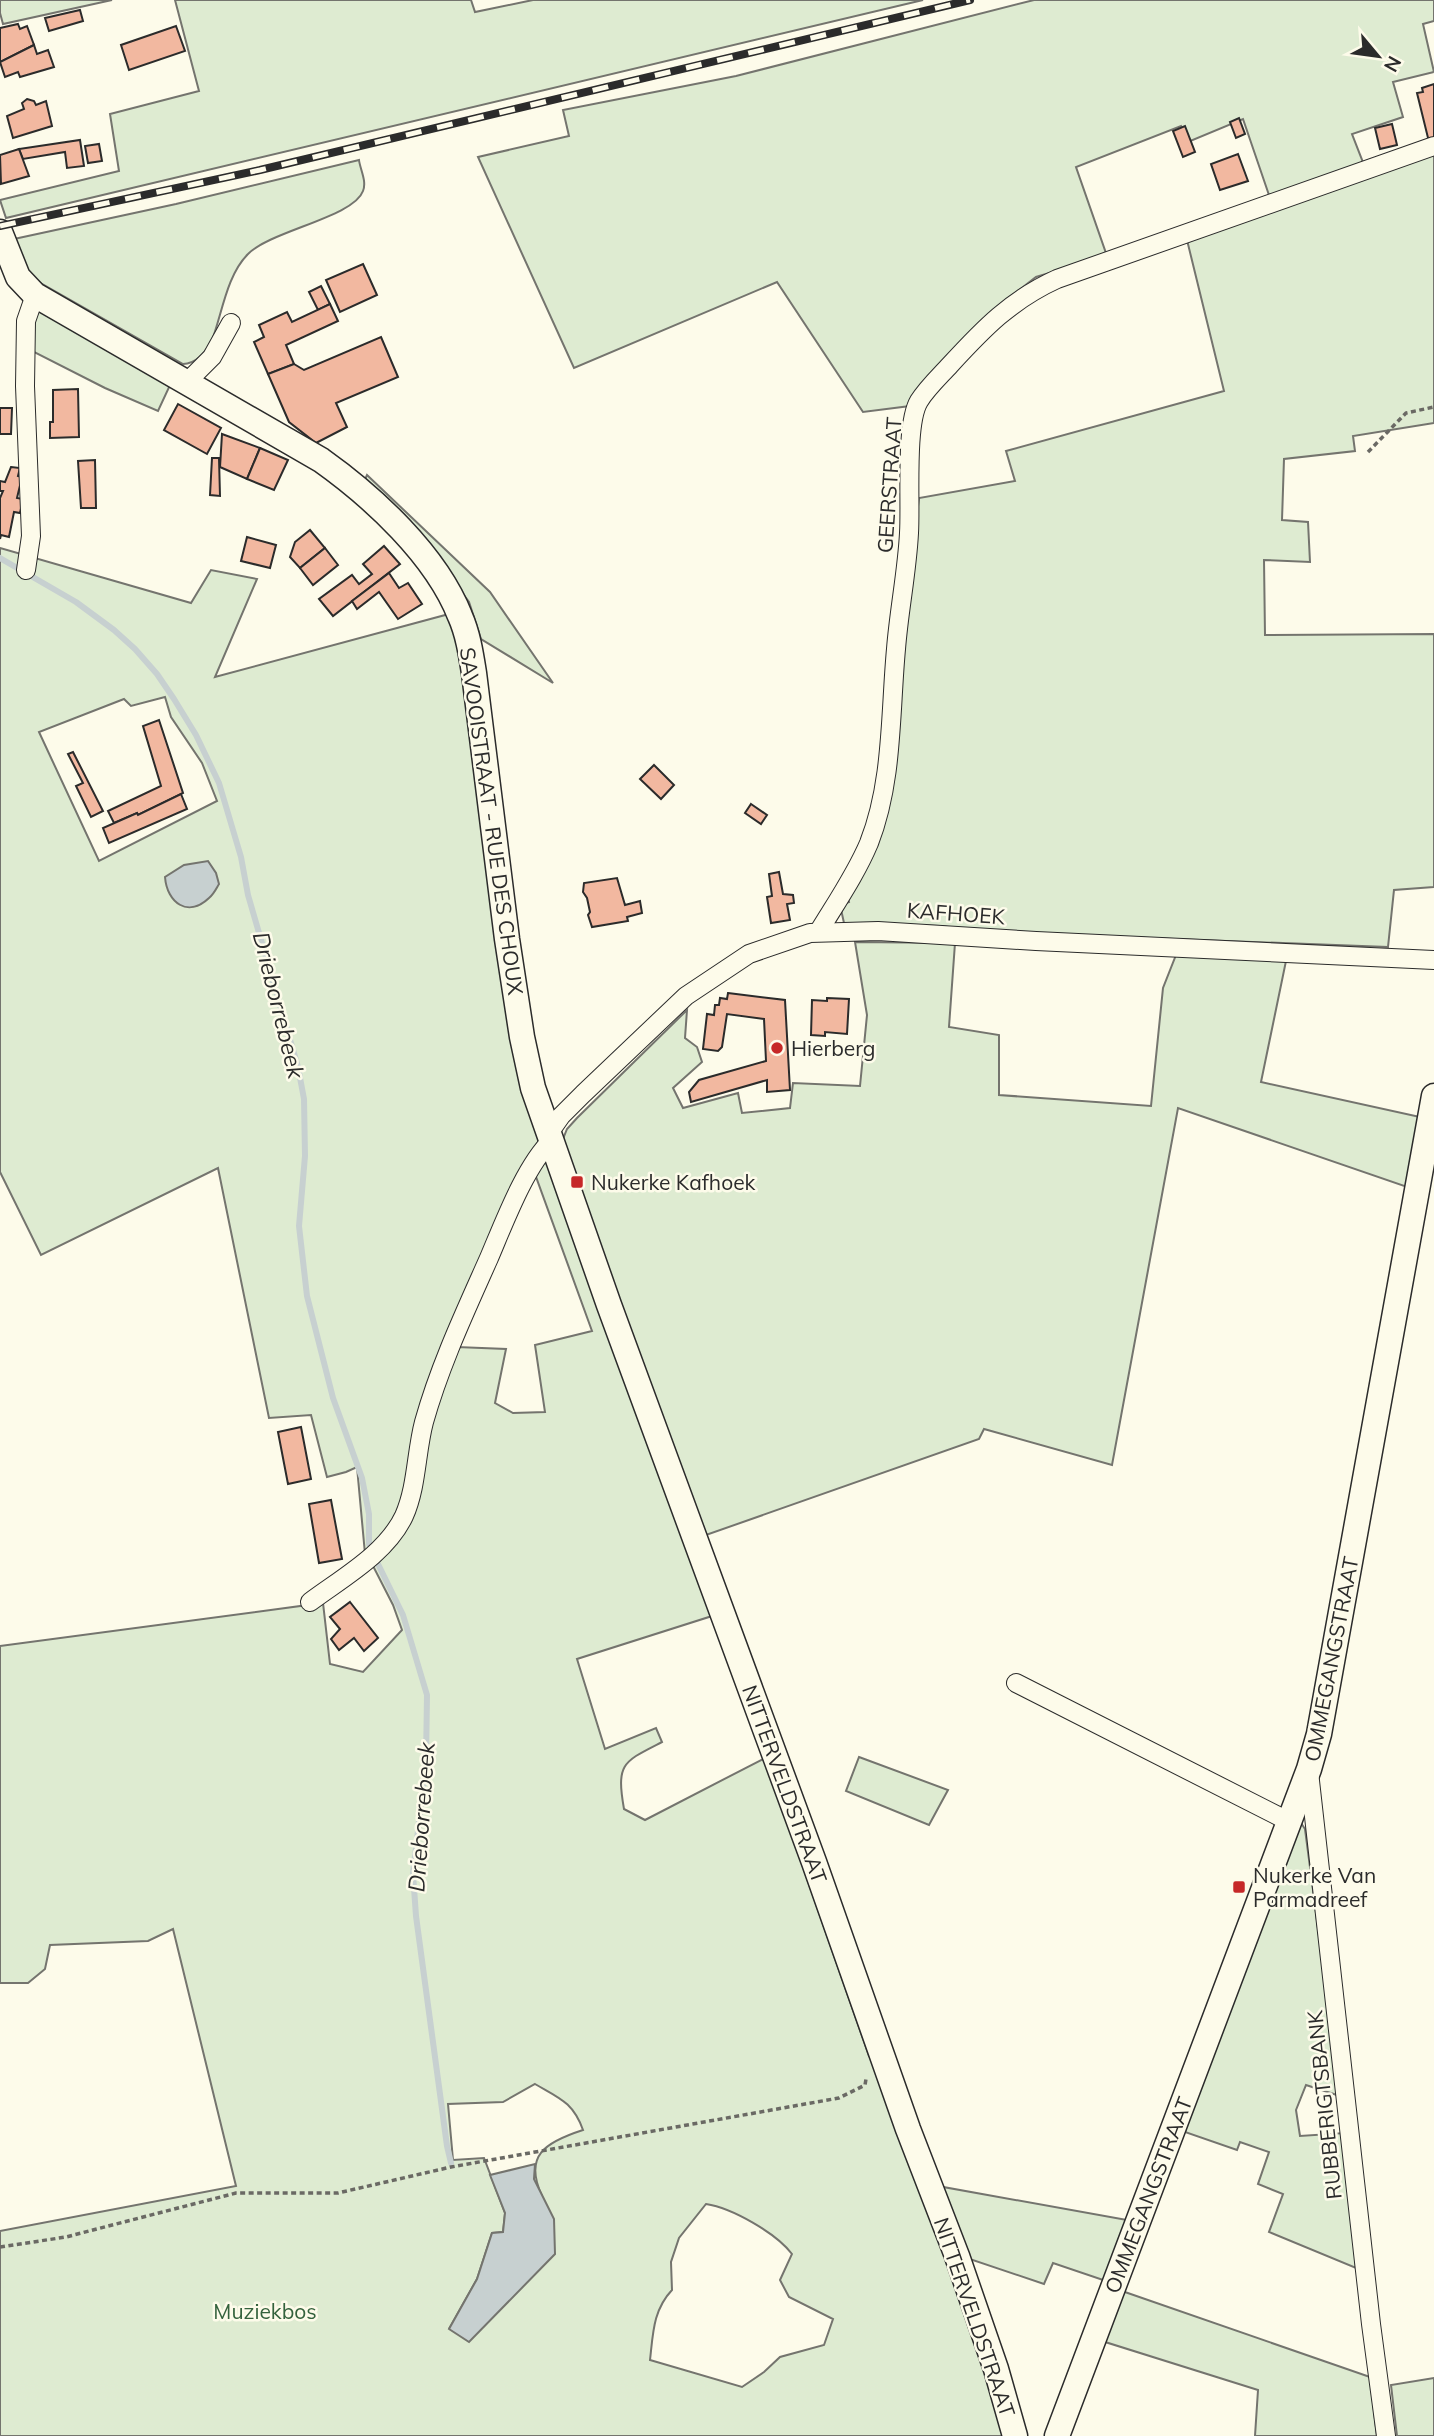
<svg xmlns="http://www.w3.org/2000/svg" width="1434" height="2436" font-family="Mulish,sans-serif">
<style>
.green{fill:#deebd1;stroke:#74746e;stroke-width:2;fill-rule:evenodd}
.water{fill:#c7d0d0;stroke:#74746e;stroke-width:2}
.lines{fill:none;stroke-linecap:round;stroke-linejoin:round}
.stream{stroke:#c7d0d0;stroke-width:6}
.building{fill:#f2b8a0;stroke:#2b2b2b;stroke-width:2}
.minor-casing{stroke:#2b2b2b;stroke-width:20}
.secondary-casing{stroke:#2b2b2b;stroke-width:27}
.path{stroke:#6a6964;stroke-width:3.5;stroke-dasharray:5 3.5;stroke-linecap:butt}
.minor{stroke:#fdfbea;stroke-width:18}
.secondary{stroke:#fdfbea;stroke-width:24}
.rail-casing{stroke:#2b2b2b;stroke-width:8}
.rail{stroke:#fdfbea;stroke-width:5;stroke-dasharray:16;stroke-linecap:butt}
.poi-dot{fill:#c62828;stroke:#fdfbea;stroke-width:2.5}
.labels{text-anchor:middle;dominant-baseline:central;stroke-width:5;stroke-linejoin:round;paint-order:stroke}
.street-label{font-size:21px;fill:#2b2b2b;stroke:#fdfbea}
.poi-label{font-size:21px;fill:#2b2b2b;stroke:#fdfbea;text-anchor:start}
.park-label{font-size:21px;fill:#34623c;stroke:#fdfbea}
.water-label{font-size:23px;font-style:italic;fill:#2b2b2b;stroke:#fdfbea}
</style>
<rect width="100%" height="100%" fill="#fdfbea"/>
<g class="green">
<polygon points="0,0 112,0 3,24 0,13"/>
<polygon points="175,0 471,0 475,12 533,0 923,0 6,218 0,200 119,171 110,114 199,91"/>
<polygon points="1034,0 1434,0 1434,21 1423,24 1434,72 1393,82 1403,117 1352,134 1364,165 1270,198 1243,119 1188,142 1181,126 1076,167 1107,256 1036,277 1000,305 910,406 863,412 777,282 574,368 478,157 569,136 563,110 736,76"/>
<polygon points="1434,153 1434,423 1353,436 1355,451 1284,459 1282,520 1308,522 1310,562 1264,560 1265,635 1434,634 1434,887 1394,890 1388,947 989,932 940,926 844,923 840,905 849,902 848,897 879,828 919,498 1015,481 1006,451 1224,391 1187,240"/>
<path d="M359,160C360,169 367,181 363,191C354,217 270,231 248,254C226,276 222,315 211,343C204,353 196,364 183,364L37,281L26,269L14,239L176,204Z"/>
<polygon points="39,311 171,383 158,411 105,388 30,350 30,326"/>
<polygon points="367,475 490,592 553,683 481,639 469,602 448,574 363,484"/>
<path d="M0,548L191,603L211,570L257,579L215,677L449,614L457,629L539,1144L511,1199L393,1523L365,1554L357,1467L346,1472L327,1477L311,1415L269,1418L218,1168L41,1255L0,1172ZM165,697L171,717L202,763L217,801L99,861L39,732L124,699L131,706Z"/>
<polygon points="855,942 955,943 949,1027 999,1035 999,1095 1151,1106 1163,988 1176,955 1286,961 1261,1082 1420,1117 1410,1188 1178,1108 1112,1465 984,1429 979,1439 706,1535 656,1405 563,1139 567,1129 577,1118 687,1010 685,1038 697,1047 702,1062 673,1088 683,1108 738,1093 742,1113 790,1108 793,1083 860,1086 867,1015"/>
<path d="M545,1158L712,1616L577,1659L605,1749L656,1728L662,1742C623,1762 616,1763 624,1809L645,1820L765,1758L869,2056L891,2049L938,2186L1127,2220L1106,2281L1053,2263L1044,2284L967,2258L1022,2436H0V2231L236,2186L173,1929L148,1941L50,1945L45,1969L28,1983H0V1646L323,1603L330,1664L363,1672L402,1630L393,1605L372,1564L398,1538L430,1422L457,1347L506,1349L495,1403L513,1413L545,1412L535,1345L592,1331L535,1174ZM535,2084C559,2098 573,2102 583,2130C546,2142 523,2155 542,2196L449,2329L477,2279L492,2233L503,2232L505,2213L484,2158L453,2160L448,2104L503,2102ZM706,2204C732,2208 776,2233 792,2254L780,2280L789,2297L833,2319L824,2345L780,2357L764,2372L742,2387L650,2360C653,2334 653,2310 672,2290L671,2262L679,2238Z"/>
<polygon points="859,1757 948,1790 929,1825 846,1791"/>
<polygon points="1301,1823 1305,1829 1340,2096 1306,2085 1296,2110 1300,2136 1345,2133 1356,2268 1269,2232 1283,2194 1258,2184 1269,2152 1240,2142 1237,2150 1182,2131"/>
<polygon points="1122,2291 1370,2377 1377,2436 1255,2436 1258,2390 1102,2341"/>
<polygon points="1434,2378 1434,2436 1397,2436 1391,2385"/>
</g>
<g class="water">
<path d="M208,861L216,873L219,884C216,889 214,894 209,898C188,918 167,903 165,877L184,865Z"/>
<polygon points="535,2164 534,2179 554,2219 555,2254 469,2342 449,2329 477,2279 492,2233 503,2232 505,2213 490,2175"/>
</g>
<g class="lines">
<g class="stream">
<polyline points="0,558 76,602 114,630 135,649 157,674 174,699 196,735 219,783 241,857 248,895 298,1067 304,1099 305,1156 299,1226 307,1296 333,1398 362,1478 369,1514 369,1544"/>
<polyline points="377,1562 403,1615 427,1695 426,1761 413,1874 416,1916 447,2146 451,2163"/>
</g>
</g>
<g class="building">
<polygon points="80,10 83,21 49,31 45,18"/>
<polygon points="18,24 20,29 27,26 34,45 0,62 0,28"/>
<polygon points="176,26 185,51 129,70 121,45"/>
<polygon points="34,45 37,54 48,50 54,67 20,77 18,72 5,77 0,62"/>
<polygon points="1434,84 1434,140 1429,142 1417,93 1423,92 1422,88"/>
<polygon points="27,99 34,101 36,105 46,101 52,126 13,138 7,116 24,109 22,103"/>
<polygon points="1239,118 1245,134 1236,138 1230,122"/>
<polygon points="1392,124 1397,145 1380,149 1375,128"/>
<polygon points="1185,126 1195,152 1183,157 1173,131"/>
<polygon points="80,140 84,166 67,168 65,152 23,159 19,149"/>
<polygon points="99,144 102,161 88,163 85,146"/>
<polygon points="19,149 29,176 1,184 0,155"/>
<polygon points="1238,154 1248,181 1220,190 1211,164"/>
<polygon points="363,264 377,295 340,312 326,280"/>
<polygon points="321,286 330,304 318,310 309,292"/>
<polygon points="330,304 338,321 286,345 294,364 268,374 254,342 264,337 259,325 287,312 292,322"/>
<polygon points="381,337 398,377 336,403 347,427 316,443 289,422 268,374 294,364 304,370"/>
<polygon points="78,389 79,437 50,438 50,422 53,422 53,390"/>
<polygon points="178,404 221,428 207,454 164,430"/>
<polygon points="0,408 12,408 11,434 0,434"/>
<polygon points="222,434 260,448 247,479 220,467"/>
<polygon points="260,448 288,460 274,490 247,479"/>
<polygon points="212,458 219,458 220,496 210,495"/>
<polygon points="95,460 96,508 81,508 78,461"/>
<polygon points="11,467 20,468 18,476 22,477 17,498 23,499 20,513 14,512 9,537 1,535 0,539 0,498 3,491 0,491 0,481 5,482"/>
<polygon points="310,530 325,548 300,568 290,557 295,542"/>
<polygon points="247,537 276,545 270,568 241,561"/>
<polygon points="384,546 400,564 333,616 319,599 352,575 359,584 372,574 363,564"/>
<polygon points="325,548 338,565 313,585 300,568"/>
<polygon points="389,573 399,588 408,583 422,604 398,619 379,592 357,609 352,601"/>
<polygon points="159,720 183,793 138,815 137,813 114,823 108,811 161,786 143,726"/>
<polygon points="73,752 103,811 91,817 76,786 83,783 68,754"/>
<polygon points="654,765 674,785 661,799 640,779"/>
<polygon points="181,794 187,809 109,843 103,828 137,813 138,815"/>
<polygon points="751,804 767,815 761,824 745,813"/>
<polygon points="779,872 783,894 793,895 794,903 787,904 790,920 771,923 767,897 772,896 769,874"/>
<polygon points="617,878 625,905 640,901 642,913 627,917 628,921 592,927 588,915 590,912 587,898 583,892 584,883"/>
<polygon points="728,993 785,1000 790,1090 767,1092 767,1080 691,1102 689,1092 699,1080 766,1061 764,1019 727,1014 722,1047 718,1051 703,1049 707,1014 714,1015 715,1005 719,1005 720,998 727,999"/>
<polygon points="827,998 849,999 847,1034 825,1032 825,1036 811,1035 812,1000 827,1001"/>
<polygon points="301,1427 311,1479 288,1484 278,1432"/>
<polygon points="331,1500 342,1559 319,1563 309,1504"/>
<polygon points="350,1602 378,1638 364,1651 354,1638 339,1650 331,1639 340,1629 330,1617"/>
</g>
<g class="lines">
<defs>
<g id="minor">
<polyline points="187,382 212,357 231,323"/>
<polyline points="26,570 31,536 25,386 26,321 35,295"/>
<path d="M819,931C836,903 856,874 869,843C893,782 890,714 896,649C899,610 907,572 909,533C911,502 905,424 919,401C927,388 940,376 950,365C984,328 1011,300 1057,279L1434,146"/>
<polyline points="549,1133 561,1116 583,1094 686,996 749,954 810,933 878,931 1036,941 1434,960"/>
<path d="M310,1602C342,1578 386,1554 404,1516C417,1487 416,1452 424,1422C440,1365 465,1312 489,1258C504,1223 525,1166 552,1140"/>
<polyline points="1016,1683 1288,1821"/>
<polyline points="1309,1772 1371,2324 1386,2436"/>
</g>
<g id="secondary">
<path d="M0,232L18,277L35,295L321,460C373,497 436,555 460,616C468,634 471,654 474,673L507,939L522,1037L533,1088L609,1305L814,1862L908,2129L957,2256L996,2369L1015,2436"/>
<polyline points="1057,2436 1309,1769 1319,1734 1434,1096"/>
</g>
</defs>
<use href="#minor" class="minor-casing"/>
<use href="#secondary" class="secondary-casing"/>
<g class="path">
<polyline points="1368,452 1406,413 1434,407"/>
<polyline points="0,2247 66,2237 236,2193 338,2193 451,2167 839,2098 865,2085 866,2079"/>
</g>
<use href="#minor" class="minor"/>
<use href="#secondary" class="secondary"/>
<defs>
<polyline id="rail" points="0,226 260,170 970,0"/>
</defs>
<use href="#rail" class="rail-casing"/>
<use href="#rail" class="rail"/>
</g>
<g class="poi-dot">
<circle cx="777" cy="1048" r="7"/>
<rect x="570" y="1175" width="14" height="14" rx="3.5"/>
<rect x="1232" y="1880" width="14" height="14" rx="3.5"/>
</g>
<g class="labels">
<g class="street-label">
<text transform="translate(889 485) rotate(-86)">GEERSTRAAT</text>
<text transform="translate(492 821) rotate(82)">SAVOOISTRAAT - RUE DES CHOUX</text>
<text transform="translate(956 913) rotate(4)">KAFHOEK</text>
<text transform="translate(1331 1659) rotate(-79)">OMMEGANGSTRAAT</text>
<text transform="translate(785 1784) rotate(70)">NITTERVELDSTRAAT</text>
<text transform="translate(1324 2105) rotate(-96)">RUBBERIGTSBANK</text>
<text transform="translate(1148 2195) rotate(-69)">OMMEGANGSTRAAT</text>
<text transform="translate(975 2317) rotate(71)">NITTERVELDSTRAAT</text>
</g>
<g class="poi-label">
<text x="791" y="1048">Hierberg</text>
<text x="591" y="1182">Nukerke Kafhoek</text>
<text x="1253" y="1875">Nukerke Van<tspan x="1253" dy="24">Parmadreef</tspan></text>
</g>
<g class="park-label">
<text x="265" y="2311">Muziekbos</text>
</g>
<g class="water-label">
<text transform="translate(279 1005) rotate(76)">Drieborrebeek</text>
<text transform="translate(421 1817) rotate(-86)">Drieborrebeek</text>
</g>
</g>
<g transform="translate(1378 56) rotate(119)" stroke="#fdfbea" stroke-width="5" paint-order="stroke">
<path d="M0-5L12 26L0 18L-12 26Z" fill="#2b2b2b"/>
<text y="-10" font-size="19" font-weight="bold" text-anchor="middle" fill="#2b2b2b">N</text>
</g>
</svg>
